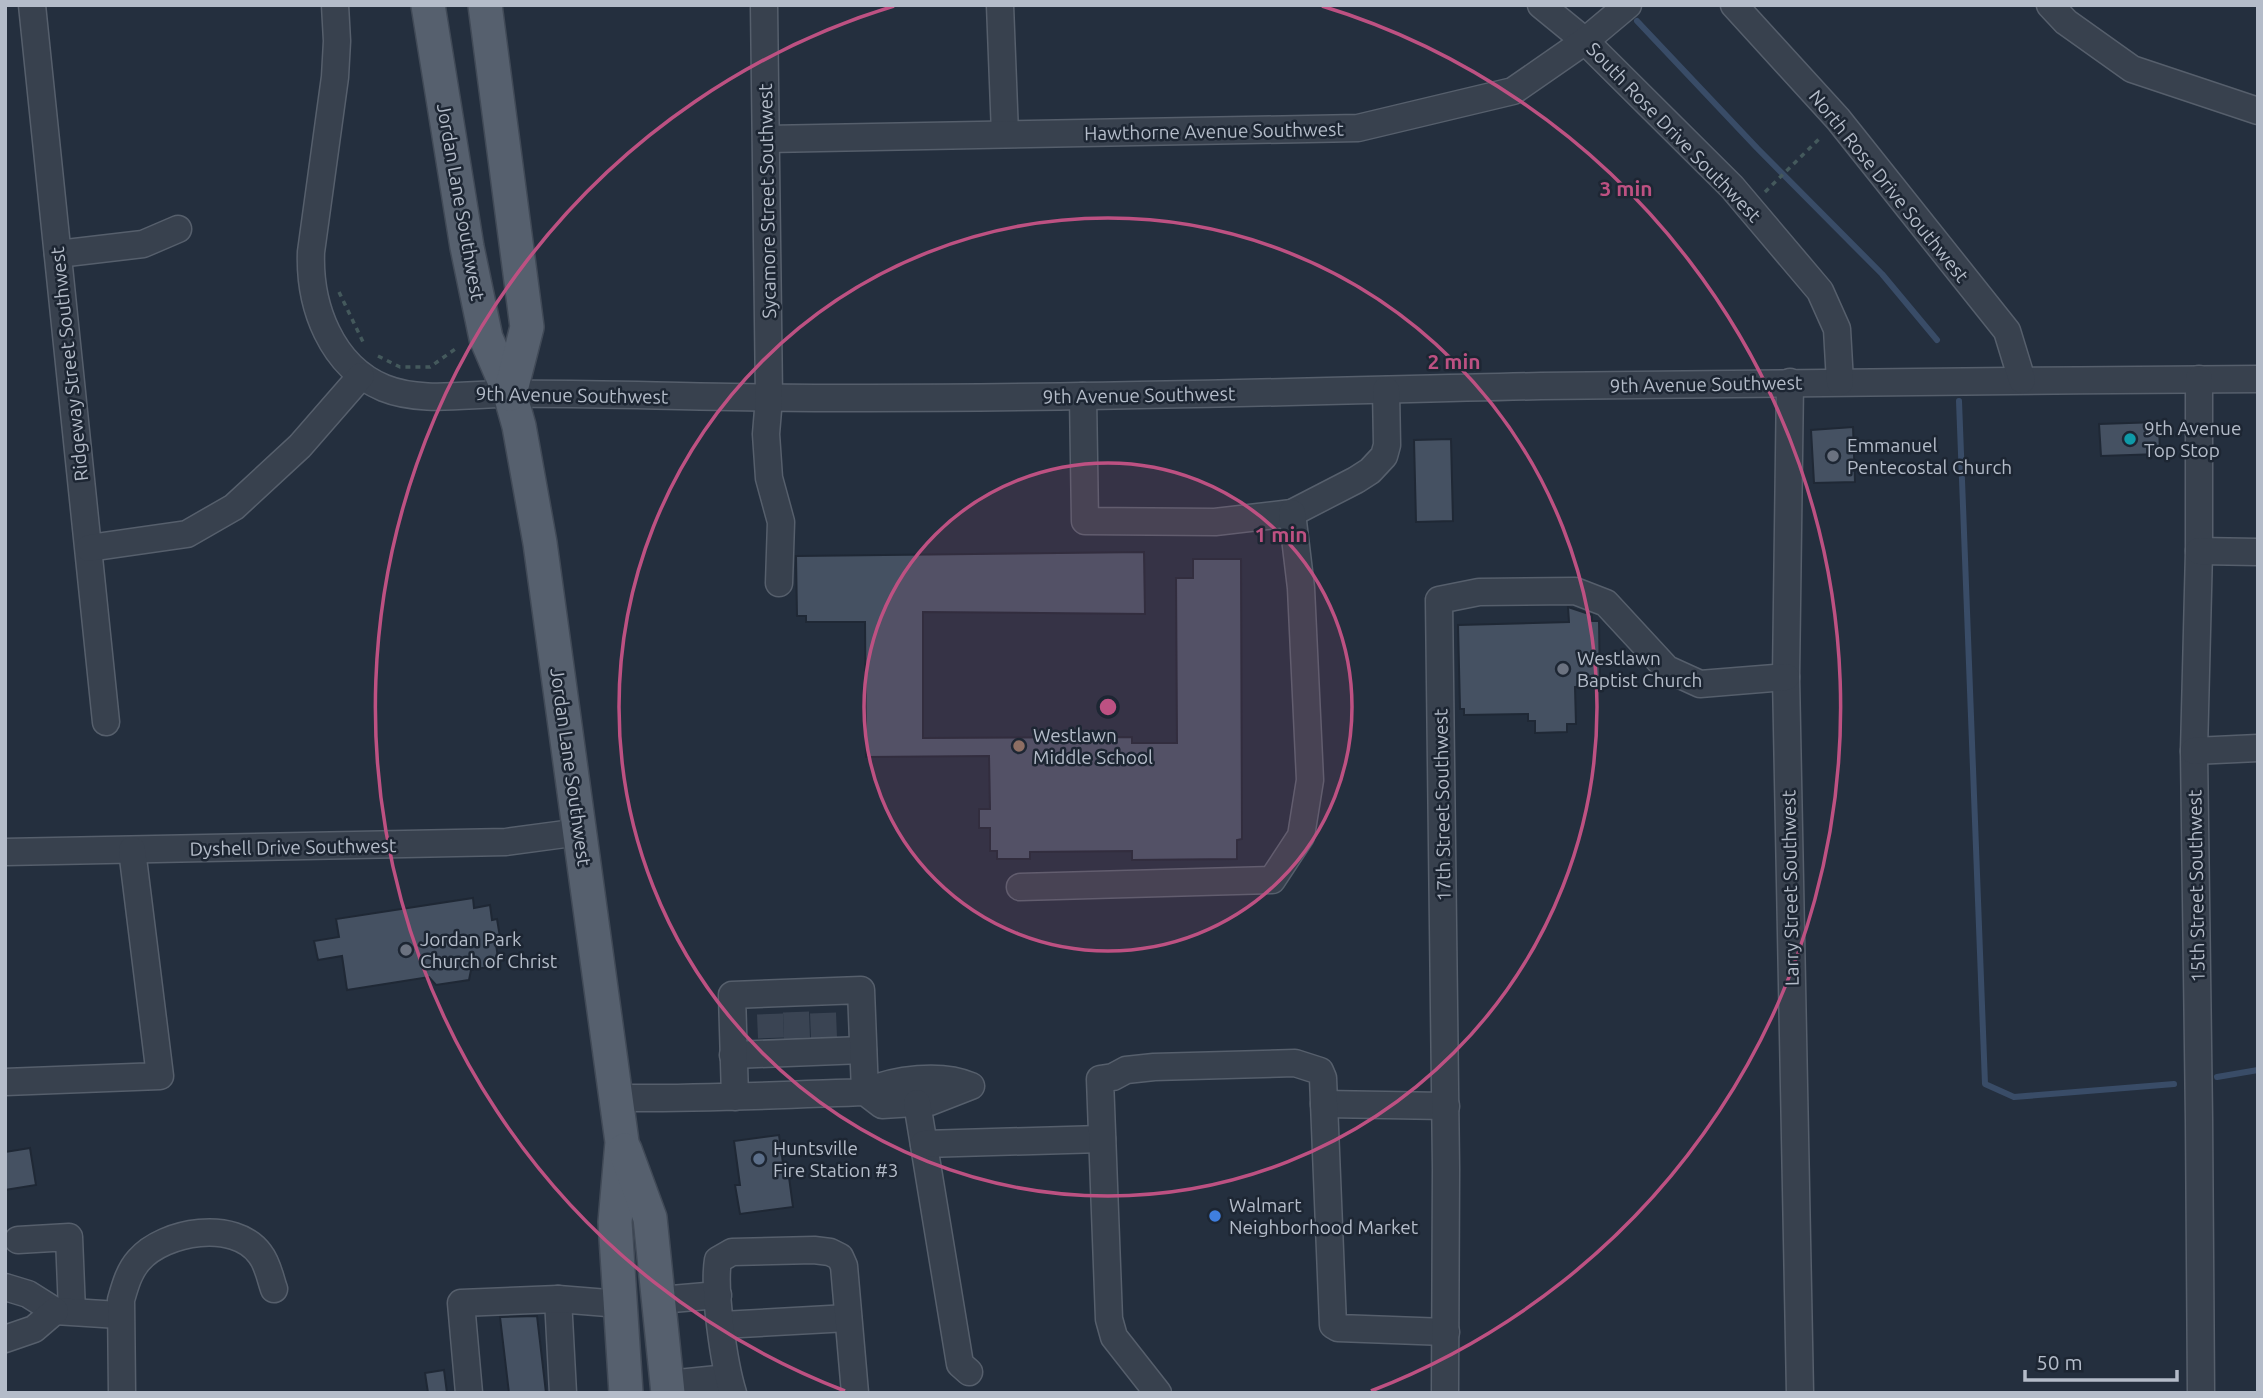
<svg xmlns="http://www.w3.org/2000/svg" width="2263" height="1398" font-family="Ubuntu,sans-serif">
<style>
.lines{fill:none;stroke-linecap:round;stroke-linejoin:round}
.stream{stroke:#394c67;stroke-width:6}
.building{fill:#455162;stroke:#1f2835;stroke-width:2}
.minor-tunnel{stroke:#3a4453;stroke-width:26;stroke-dasharray:26 13;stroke-linecap:butt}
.minor-casing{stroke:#565f6c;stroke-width:29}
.major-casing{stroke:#414a57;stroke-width:36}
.path{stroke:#44595c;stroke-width:3.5;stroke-dasharray:5 5;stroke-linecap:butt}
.minor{stroke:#38414e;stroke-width:26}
.major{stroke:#56606e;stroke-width:33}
.ring{fill:none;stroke:#bd5182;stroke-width:3.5}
.culture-dot{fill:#0f9aa8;stroke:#1d2633;stroke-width:2.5}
.worship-dot{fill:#6b7280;stroke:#1d2633;stroke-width:2.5}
.education-dot{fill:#8d6e63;stroke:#1d2633;stroke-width:2.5}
.service-dot{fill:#5c6f8a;stroke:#1d2633;stroke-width:2.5}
.shop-dot{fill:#3f7fe0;stroke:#1d2633;stroke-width:2.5}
.labels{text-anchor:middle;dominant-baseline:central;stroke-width:5;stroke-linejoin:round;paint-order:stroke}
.street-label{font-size:19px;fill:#b4bcc9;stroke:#1d2633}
.poi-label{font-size:19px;fill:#b4bcc9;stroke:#1d2633;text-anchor:start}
.centre{fill:#bd5182;stroke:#1d2633;stroke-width:3.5}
.ring-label{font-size:21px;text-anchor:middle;font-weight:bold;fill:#bd5182;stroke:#1d2633;stroke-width:5;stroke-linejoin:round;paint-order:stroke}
</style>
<rect width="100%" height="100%" fill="#242f3e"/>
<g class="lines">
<g class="stream">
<polyline points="1637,21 1757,148 1882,274 1937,340"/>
<polyline points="1959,401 1985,1084 2014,1097 2174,1084"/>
<polyline points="2217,1077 2258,1070"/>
</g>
</g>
<g class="building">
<polygon points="2159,422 2160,454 2101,456 2099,424"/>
<polygon points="1853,427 1855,482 1814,483 1811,430"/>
<polygon points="1451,439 1453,521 1416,522 1414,440"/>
<polygon points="1144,552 1145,614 923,612 923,738 1132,737 1132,743 1177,743 1176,578 1193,578 1193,559 1241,559 1242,839 1237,840 1237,859 1132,860 1132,851 1030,852 1030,859 997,859 997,851 990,851 990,828 979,828 979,809 990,809 989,756 866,757 865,622 806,622 806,616 797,616 796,556"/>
<polygon points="1568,607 1592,615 1592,621 1599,621 1600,686 1575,687 1576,724 1567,724 1567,732 1535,733 1535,721 1528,721 1528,714 1464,715 1464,709 1460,709 1458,625 1569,622"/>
<polygon points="473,898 474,908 490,905 492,920 497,919 501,943 496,944 499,965 471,970 469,980 436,985 429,977 347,990 342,956 318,960 314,941 339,937 336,919"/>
<polygon points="779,1135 785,1177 789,1177 793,1207 740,1214 735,1185 740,1185 734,1141"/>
<polygon points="30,1148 36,1185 5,1190 5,1152"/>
<polygon points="537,1316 546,1393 509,1393 500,1317"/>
<polygon points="444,1370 447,1393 428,1393 425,1373"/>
</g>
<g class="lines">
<g class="minor-tunnel">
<polyline points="796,1012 797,1038"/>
<polyline points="823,1013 824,1038"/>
<polyline points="770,1014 771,1038"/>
</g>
<defs>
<g id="minor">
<polyline points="32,5 106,722"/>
<path d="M335,5L337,41L335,77L311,252C309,306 331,366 384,388C421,403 467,394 506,394C581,393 656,396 731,397C1001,401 1271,392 1541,386C1780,382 2019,381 2258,379"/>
<polyline points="764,5 769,398 766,434 769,478 781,522 779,583"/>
<polyline points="1000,5 1005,134"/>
<polyline points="1541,5 1585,41 1732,187 1820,291 1837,329 1840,382"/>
<polyline points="1734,5 1838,119 2007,331 2022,380"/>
<polyline points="2050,5 2066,22 2132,69 2258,111"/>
<polyline points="767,139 1358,128 1513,91 1585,41 1628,5"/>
<polyline points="58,254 143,244 178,229"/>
<polyline points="2199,379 2199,551 2194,751 2199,1120 2201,1393"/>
<polyline points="1790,382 1786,677 1800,1393"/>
<polyline points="1083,396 1085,521 1215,522 1292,513 1356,480 1370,471 1384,456 1387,445 1386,390"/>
<polyline points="89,548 187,534 234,507 300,446 361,376"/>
<polyline points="2199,551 2258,552"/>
<polyline points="2194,751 2258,748"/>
<polyline points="5,852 506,842 580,832"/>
<polyline points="1020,887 1272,880 1301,836 1310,780 1301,588 1292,513"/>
<polyline points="733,1055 863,1050"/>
<polyline points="5,1082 160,1076 132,850"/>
<path d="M616,1098C699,1099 782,1095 865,1092C895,1079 941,1073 971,1086L930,1102L882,1105L865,1092L861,990L732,995L735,1097"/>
<polyline points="917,1103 960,1364 969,1372"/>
<polyline points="1324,1104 1446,1106"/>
<polyline points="924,1144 1102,1139"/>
<polyline points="18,1240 69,1237 72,1311"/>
<polyline points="5,1287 28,1294 55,1311 119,1315"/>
<polyline points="558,1299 563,1393"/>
<polyline points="660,1300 718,1295"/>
<polyline points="722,1325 848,1318"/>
<polyline points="5,1339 34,1329 55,1311"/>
<polyline points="668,1384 728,1378"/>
<path d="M122,1393L121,1300C125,1286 129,1271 139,1260C164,1231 235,1219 260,1254C268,1264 270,1278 274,1289"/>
<polyline points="469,1393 461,1303 558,1299 620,1304"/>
<path d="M733,1393C724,1364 713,1289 718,1260L732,1252L814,1250L830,1252L840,1257L844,1266L855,1393"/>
<polyline points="1158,1393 1114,1337 1109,1319 1100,1079 1113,1077 1126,1070 1154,1067 1295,1063 1320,1071 1323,1078 1333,1325 1338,1328 1446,1332"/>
<polyline points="1445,1393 1446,1169 1439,600 1479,592 1575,591 1606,603 1667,669 1700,684 1786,677"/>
</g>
<g id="major">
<polyline points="428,5 467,247 486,338 510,394 519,426 540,543 622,1142 615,1222 626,1393"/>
<polyline points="485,5 527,327 510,394"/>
<polyline points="625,1150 650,1218 668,1393"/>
</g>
</defs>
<use href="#minor" class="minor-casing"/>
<use href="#major" class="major-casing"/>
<g class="path">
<polyline points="1765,192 1822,136"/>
<polyline points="339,292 363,342"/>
<polyline points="378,356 400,367 430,367 458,347"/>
</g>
<use href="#minor" class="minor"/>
<use href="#major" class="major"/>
</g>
<circle cx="1108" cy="707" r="244" fill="#bd5182" fill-opacity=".12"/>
<g class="ring">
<circle cx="1108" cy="707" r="244"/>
<circle cx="1108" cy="707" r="489"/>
<path d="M845 1391A733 733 0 0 1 894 6M1322 6A733 733 0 0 1 1371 1391"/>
</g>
<circle class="culture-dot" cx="2130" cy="439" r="7"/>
<g class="worship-dot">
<circle cx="1833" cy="456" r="7"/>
<circle cx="1563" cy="669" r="7"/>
<circle cx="406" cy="950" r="7"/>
</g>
<circle class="education-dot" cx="1019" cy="746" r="7"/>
<circle class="service-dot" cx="759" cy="1159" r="7"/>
<circle class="shop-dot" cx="1215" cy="1216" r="7"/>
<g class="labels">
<g class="street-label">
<text transform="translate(1214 131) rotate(-1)">Hawthorne Avenue Southwest</text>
<text transform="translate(1674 132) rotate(46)">South Rose Drive Southwest</text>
<text transform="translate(1889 186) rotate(51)">North Rose Drive Southwest</text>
<text transform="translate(767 201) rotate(-91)">Sycamore Street Southwest</text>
<text transform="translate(461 202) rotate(80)">Jordan Lane Southwest</text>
<text transform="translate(69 364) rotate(-96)">Ridgeway Street Southwest</text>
<text transform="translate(1706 384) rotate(-1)">9th Avenue Southwest</text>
<text transform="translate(572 395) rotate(1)">9th Avenue Southwest</text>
<text transform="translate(1139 395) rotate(-1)">9th Avenue Southwest</text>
<text transform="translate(571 767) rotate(82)">Jordan Lane Southwest</text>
<text transform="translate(1442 805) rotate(-91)">17th Street Southwest</text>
<text transform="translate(293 847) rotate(-1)">Dyshell Drive Southwest</text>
<text transform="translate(2196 886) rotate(-91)">15th Street Southwest</text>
<text transform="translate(1790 888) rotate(-91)">Larry Street Southwest</text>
</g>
<g class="poi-label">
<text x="2144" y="428">9th Avenue<tspan x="2144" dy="22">Top Stop</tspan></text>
<text x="1847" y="445">Emmanuel<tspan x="1847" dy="22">Pentecostal Church</tspan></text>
<text x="1577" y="658">Westlawn<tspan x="1577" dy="22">Baptist Church</tspan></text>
<text x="1033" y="735">Westlawn<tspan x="1033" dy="22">Middle School</tspan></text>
<text x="420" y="939">Jordan Park<tspan x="420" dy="22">Church of Christ</tspan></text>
<text x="773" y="1148">Huntsville<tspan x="773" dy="22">Fire Station #3</tspan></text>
<text x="1229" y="1205">Walmart<tspan x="1229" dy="22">Neighborhood Market</tspan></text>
</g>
</g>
<circle cx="1108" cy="707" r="10" class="centre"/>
<g class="ring-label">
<text x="1626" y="196">3 min</text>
<text x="1454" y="369">2 min</text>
<text x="1281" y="542">1 min</text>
</g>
<rect width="2263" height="1398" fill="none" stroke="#b4bcc9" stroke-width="14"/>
<path d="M2025 1370v10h152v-10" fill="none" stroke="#b4bcc9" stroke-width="3.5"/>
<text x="2036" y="1370" font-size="21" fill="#b4bcc9" stroke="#1d2633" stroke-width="5" paint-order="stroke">50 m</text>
</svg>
